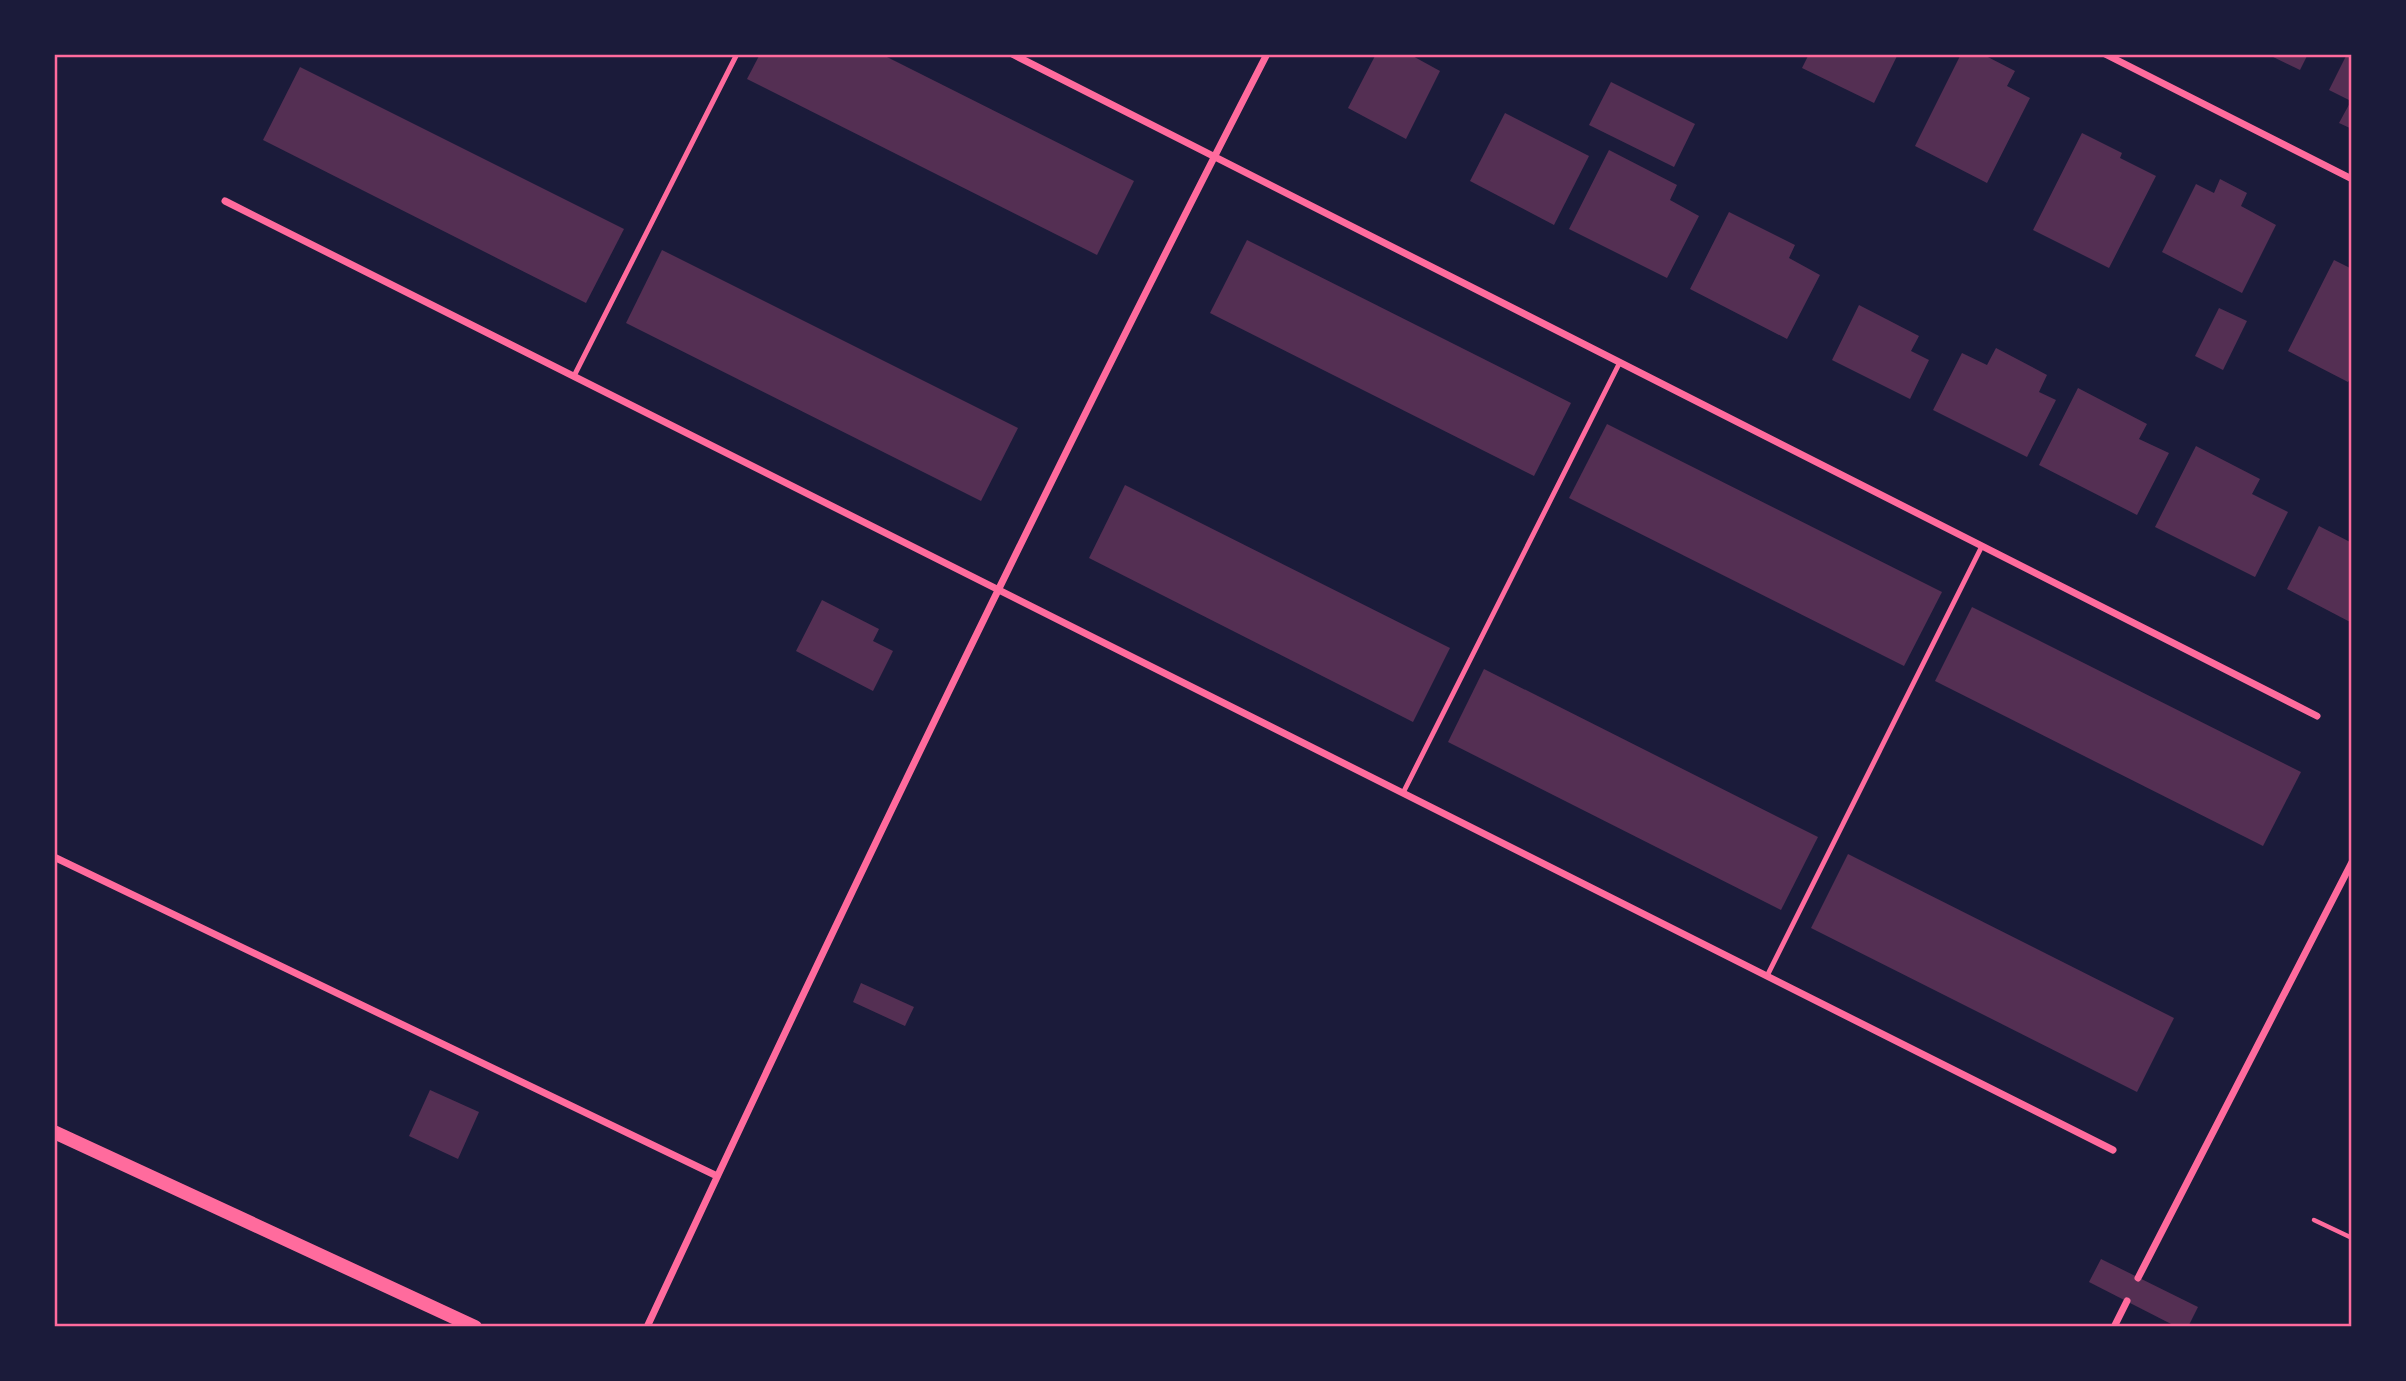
<svg xmlns="http://www.w3.org/2000/svg" width="2406" height="1381" font-family="Manrope,sans-serif">
<style>
.building{fill:#542f53}
.lines{fill:none;stroke-linecap:round;stroke-linejoin:round}
.path{stroke:#ff6b9d;stroke-width:4.5}
.service{stroke:#ff6b9d;stroke-width:5}
.minor{stroke:#ff6b9d;stroke-width:7}
.secondary{stroke:#ff6b9d;stroke-width:14}
.neatline{fill:none;stroke:#ff6b9d;stroke-width:2.5}
</style>
<rect width="100%" height="100%" fill="#1b1b3a"/>
<g class="building">
<polygon points="760,54 881,54 1134,181 1097,255 747,79"/>
<polygon points="1376,54 1409,54 1440,71 1406,139 1348,108"/>
<polygon points="1809,54 1898,54 1874,103 1802,68"/>
<polygon points="1961,54 1982,54 2015,71 2007,86 2030,98 1987,183 1915,146"/>
<polygon points="2267,54 2308,54 2300,70"/>
<polygon points="2347,54 2352,54 2352,129 2339,123 2351,101 2329,90"/>
<polygon points="300,67 624,229 586,303 263,140"/>
<polygon points="1611,82 1695,124 1674,167 1589,125"/>
<polygon points="1505,113 1589,156 1554,225 1470,181"/>
<polygon points="2082,133 2122,153 2120,158 2156,176 2109,268 2033,230"/>
<polygon points="1609,150 1677,185 1670,200 1699,216 1667,278 1569,229"/>
<polygon points="2220,179 2247,193 2241,206 2276,225 2242,293 2162,252 2196,184 2214,193"/>
<polygon points="1729,212 1795,245 1789,258 1820,275 1787,339 1690,289"/>
<polygon points="1247,240 1571,403 1534,476 1210,313"/>
<polygon points="662,250 1018,428 981,501 626,323"/>
<polygon points="2334,260 2352,269 2352,376 2348,382 2288,351"/>
<polygon points="1859,305 1919,336 1911,351 1929,360 1910,399 1832,360"/>
<polygon points="2219,308 2247,321 2223,370 2195,356"/>
<polygon points="1996,348 2047,375 2039,392 2056,400 2027,457 1933,410 1962,353 1987,365"/>
<polygon points="2078,388 2147,424 2139,439 2169,453 2137,515 2039,465"/>
<polygon points="1607,424 1942,592 1904,666 1569,498"/>
<polygon points="2196,446 2260,479 2252,494 2288,512 2255,577 2155,527"/>
<polygon points="1125,485 1450,648 1413,722 1089,558"/>
<polygon points="2319,526 2352,543 2352,623 2287,589"/>
<polygon points="822,600 879,629 873,641 893,651 873,691 796,651"/>
<polygon points="1972,607 2301,772 2263,846 1935,681"/>
<polygon points="1484,669 1818,837 1781,910 1448,742"/>
<polygon points="1848,854 2174,1018 2137,1092 1811,928"/>
<polygon points="861,983 914,1007 905,1026 853,1002"/>
<polygon points="430,1090 479,1112 458,1159 409,1136"/>
<polygon points="2101,1259 2198,1307 2188,1327 2177,1327 2089,1282"/>
</g>
<g class="lines">
<polyline class="path" points="2314,1220 2352,1238"/>
<g class="service">
<polyline points="574,376 737,54"/>
<polyline points="1403,793 1620,362"/>
<polyline points="1767,976 1982,546"/>
</g>
<g class="minor">
<polyline points="1012,54 2317,716"/>
<polyline points="2105,54 2352,179"/>
<polyline points="225,201 2113,1150"/>
<polyline points="54,857 717,1176"/>
<polyline points="2138,1278 2352,862"/>
<path d="M647,1327C846,899 1051,474 1267,54"/>
<polyline points="2114,1327 2127,1301"/>
</g>
<polyline class="secondary" points="54,1132 475,1327"/>
</g>
<rect width="2406" height="1381" fill="none" stroke="#1b1b3a" stroke-width="112"/>
<rect x="56" y="56" width="2294" height="1269" class="neatline"/>
</svg>
